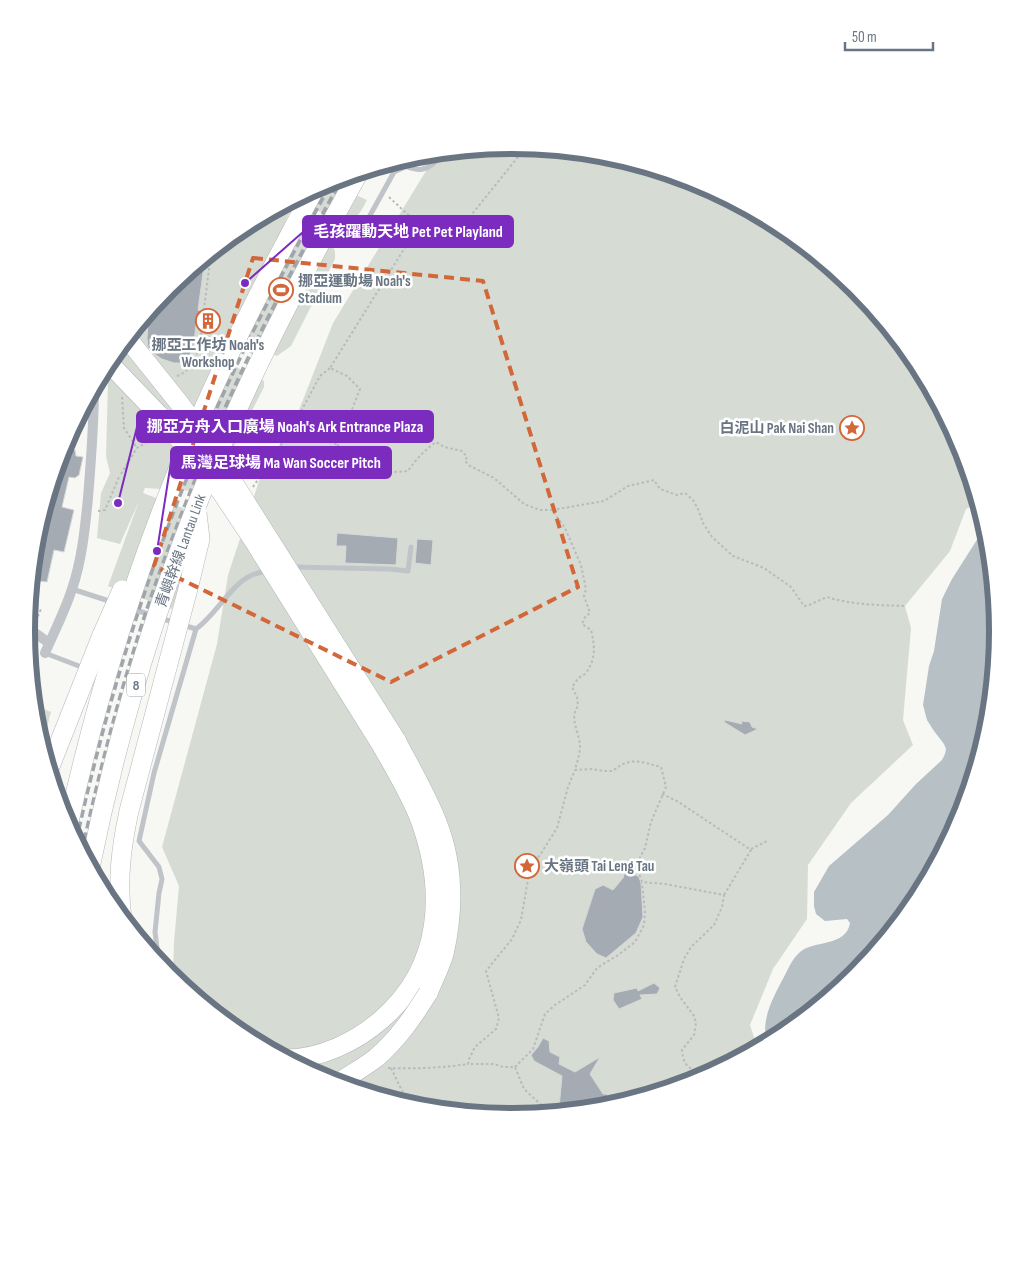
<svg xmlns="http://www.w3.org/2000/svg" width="1025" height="1263" font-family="'Sofia Sans Condensed','Noto Sans TC',sans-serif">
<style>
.green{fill:#d6dbd4}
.water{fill:#b7c0c5}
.building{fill:#a5abb2;stroke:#d8d8d7}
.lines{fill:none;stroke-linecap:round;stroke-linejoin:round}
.motorway-casing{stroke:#b3b6b9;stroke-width:20}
.path{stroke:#b8bbbd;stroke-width:2;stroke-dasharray:2.5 2.5;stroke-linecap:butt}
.service{stroke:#c0c3c7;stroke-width:5}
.minor{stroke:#c0c3c7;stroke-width:10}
.motorway{stroke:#fff;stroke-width:19}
.rail{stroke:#a0a5ab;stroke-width:4;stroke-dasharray:8 4;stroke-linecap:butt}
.motorway-bridge-casing{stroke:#b3b6b9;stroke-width:20;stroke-linecap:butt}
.motorway-bridge{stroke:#fff;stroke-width:19}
.marked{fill:none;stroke:#d26739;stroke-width:4;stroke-dasharray:10 6;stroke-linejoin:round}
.labels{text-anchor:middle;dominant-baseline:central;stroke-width:5;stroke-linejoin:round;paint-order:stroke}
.shield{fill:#fff;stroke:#969ea8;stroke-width:1}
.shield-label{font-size:14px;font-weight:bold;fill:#697582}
.poi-label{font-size:15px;font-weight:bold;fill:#697582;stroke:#fff;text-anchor:start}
.street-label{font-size:15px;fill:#697582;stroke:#fff}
.rim{fill:none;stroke:#697582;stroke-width:6}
.leader{fill:none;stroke:#7b2cbf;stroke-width:2}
.callout-dot{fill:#7b2cbf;stroke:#fff;stroke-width:2}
.callout{fill:#7b2cbf;stroke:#7b2cbf;stroke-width:2}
.callout-label{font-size:16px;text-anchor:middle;font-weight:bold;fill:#fff}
</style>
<rect width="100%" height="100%" fill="#f7f7f4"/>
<g class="green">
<polygon points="513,145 608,155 699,182 783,227 857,288 917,362 962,446 979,502 966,509 950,551 905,606 911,628 903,720 913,745 851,803 808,865 807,919 773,969 750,1025 758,1049 698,1081 607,1108 512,1118 417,1108 326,1081 242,1036 238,1032 238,1029 213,1004 190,993 184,988 173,970 174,942 179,886 162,847 217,644 228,575 264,466 292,428 333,323 437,153"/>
<path d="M328,182L367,200C360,213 358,219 343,223L296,200L285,222L333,246L335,252V259L291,346L277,356L230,334L216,357L264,381V387L211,492L145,488L143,493L206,517L172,609L108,586L139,501L120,544L97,538L101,493L110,473L106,456L108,382L106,365L108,361L169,287L243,227Z"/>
<polygon points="36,706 51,712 42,746 36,726 34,707"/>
</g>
<path class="water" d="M987,527L989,537L999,632L989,727L962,818L917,902L856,976L782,1036L767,1044C760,1019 774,996 785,975C789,967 793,958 800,952C814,940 846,947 850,923L847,919L825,921L816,914L814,906V892L829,866L888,815L916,784L942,760L945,754L946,749L944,744L934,731L927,720L923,705L929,666L934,651L942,599L952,579L980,535Z"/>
<g class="building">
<polygon points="205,258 198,310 215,314 205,330 196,324 194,344 191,352 188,359 182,363 174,363 162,359 153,353 148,347 147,338 149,312 169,287"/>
<polygon points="62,448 75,450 76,456 83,457 79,475 75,478 69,477 62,507 74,510 64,552 54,550 47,582 31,580 36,536"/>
<polygon points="337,533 398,538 396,565 345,563 346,546 336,546"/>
<polygon points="417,539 433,540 431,565 415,563"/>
<polygon points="725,720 742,724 741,721 750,722 752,727 758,729 745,735 724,722"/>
<polygon points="626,869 639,877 641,883 643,917 636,933 606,958 597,954 586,942 582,929 595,889 603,885 613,890 623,878"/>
<polygon points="654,983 660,988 657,994 640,995 642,999 619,1009 613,1000 614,993 637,988 638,991"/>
<polygon points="543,1038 549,1041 550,1052 560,1057 559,1064 575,1072 600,1057 590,1074 603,1094 607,1094 609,1108 582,1111 559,1108 562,1076 534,1061 531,1055 538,1047"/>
</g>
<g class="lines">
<defs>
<g id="motorway">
<path d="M396,740C410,767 426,794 437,822C454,865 454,910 444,954C440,967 433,981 428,993"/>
<path d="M122,919C117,881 121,848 129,811L168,664"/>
<path d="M285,1059C320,1059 356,1042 382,1019C443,966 446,889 419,817C409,792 395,769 382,746"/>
</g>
</defs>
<use href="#motorway" class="motorway-casing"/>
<g class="path">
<polyline points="389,197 419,225 448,244 526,147"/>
<path d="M419,225L330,368L347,376L360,389L338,445L341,450L383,471L397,472L408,471C416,459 425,450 436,442L444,447L462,451L467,457L465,461L470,466L494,478L524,504L540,510H552L565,528L581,565L586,589L584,596L590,613L585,617L582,624L591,630C595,646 596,659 586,673C583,676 579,677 577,680C576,681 572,687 572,687L577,697L578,706C569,718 579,731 580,746C580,754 577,762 575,770L592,769L604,771H613C629,756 642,762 661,767L666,787L651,822L645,848L636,865L642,882L665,884L724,895L722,907L714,925L691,947L684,959L675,987L680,997L694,1016L696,1023L694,1035L682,1050C684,1072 694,1069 712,1074"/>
<path d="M177,376C189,372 195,359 199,349L211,253"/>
<polyline points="122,397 124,428 137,448"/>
<polyline points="292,428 338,445"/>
<polyline points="121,474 137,448 147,442 153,430"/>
<polyline points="253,487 292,428 320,376 330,368"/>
<path d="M552,510L604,501L628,486L654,480L660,489L677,495L685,493L693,500L698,509L703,523L712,537L733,556L764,568L791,587L804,606L809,605L827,597C852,605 879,605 905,606"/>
<polyline points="98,511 105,510 119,477"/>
<polyline points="36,621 41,609"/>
<polyline points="28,648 30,642"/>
<polyline points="662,794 677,801 751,850 724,895"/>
<polyline points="751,849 767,841"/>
<polyline points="515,1067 533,1049 545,1014 555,1005 585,985 597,968 618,955 635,942 644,925 645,912 642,883"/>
<path d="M388,1068C415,1069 441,1068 468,1064"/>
<polyline points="391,1068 405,1097 416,1108"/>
<polyline points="318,1070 328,1072"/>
<polyline points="554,1114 539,1103 524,1089 515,1067 503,1067 494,1064 468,1064 469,1059 475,1047 496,1029 499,1018 486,971 512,939 521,920 530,868 540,855 557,828 568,787 575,770"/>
</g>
<g class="service">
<path d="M396,161C415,173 430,174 442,152"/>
<polyline points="347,240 368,219 394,172 405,167"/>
<polyline points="293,567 390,569 408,571 411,547"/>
<polyline points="72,589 112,602"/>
<polyline points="132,609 152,615"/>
<polyline points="160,618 196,629"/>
<polyline points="45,653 84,668"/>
<path d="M159,963L155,932L159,893L162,879L159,867L139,841L154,773L196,629C216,615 231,584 252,575C257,573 263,572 268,570"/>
</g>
<g class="minor">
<polyline points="27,627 49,643"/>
<path d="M45,653C54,632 65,611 72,589C82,560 85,528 88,498C91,461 94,424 94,387"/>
</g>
<use href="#motorway" class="motorway"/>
<g class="rail">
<path d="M76,841C107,700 150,560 208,427C245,343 288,261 332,181"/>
<path d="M82,852C97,783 114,715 135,647C157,575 185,504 214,434C251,346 297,261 343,177"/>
</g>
<defs>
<g id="motorway-bridge">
<polyline points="127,338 180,404 212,449 396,740"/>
<polyline points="108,362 158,414 204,468 222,493 254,541 382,746"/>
<polyline points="168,664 189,585 200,539 197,513"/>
<polyline points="49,769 102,635 122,590"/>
<path d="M68,826C98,689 141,554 197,424C232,344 273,265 315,188"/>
<path d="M90,868C120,720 165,574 226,435C265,345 311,259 359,172"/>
<path d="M337,1084C350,1075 364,1067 376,1058C398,1039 413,1017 428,993"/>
</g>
</defs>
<use href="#motorway-bridge" class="motorway-bridge-casing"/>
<use href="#motorway-bridge" class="motorway-bridge"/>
</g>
<path class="marked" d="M253,258L483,281L578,587L391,682L154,566Z"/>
<defs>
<symbol id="stadium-ring" viewBox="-11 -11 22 22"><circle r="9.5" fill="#fff" stroke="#d26739" stroke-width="1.5"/><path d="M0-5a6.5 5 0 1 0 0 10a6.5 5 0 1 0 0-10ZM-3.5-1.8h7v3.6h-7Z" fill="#d26739"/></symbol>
<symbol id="building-ring" viewBox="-11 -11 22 22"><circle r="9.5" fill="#fff" stroke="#d26739" stroke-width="1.5"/><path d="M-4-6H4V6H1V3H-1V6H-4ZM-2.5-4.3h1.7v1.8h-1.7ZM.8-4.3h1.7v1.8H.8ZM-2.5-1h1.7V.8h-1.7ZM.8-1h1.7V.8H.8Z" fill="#d26739"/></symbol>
<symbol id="sight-ring" viewBox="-11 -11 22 22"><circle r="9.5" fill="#fff" stroke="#d26739" stroke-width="1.5"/><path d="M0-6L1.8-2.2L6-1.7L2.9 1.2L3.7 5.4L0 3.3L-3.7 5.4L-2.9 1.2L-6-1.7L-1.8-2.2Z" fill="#d26739"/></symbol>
</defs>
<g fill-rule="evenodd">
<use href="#stadium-ring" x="267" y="276" width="28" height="28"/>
<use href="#building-ring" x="194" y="307" width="28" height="28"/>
<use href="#sight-ring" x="838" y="414" width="28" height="28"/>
<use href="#sight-ring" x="513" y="852" width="28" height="28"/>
</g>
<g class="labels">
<rect class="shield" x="127" y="673.5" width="18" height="23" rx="4"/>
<g class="shield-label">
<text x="136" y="685">8</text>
</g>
<g class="poi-label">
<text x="298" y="281">挪亞運動場 Noah's<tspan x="298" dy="17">Stadium</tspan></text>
<text x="208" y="345" text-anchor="middle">挪亞工作坊 Noah's<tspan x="208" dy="17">Workshop</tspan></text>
<text x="834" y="428" text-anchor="end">白泥山 Pak Nai Shan</text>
<text x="544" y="866">大嶺頭 Tai Leng Tau</text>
</g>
<g class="street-label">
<text transform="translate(181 551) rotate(-70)">青嶼幹線 Lantau Link</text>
</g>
</g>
<path d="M0 0H1025V1263H0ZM35 631a477 477 0 1 1 954 0a477 477 0 1 1-954 0Z" fill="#fff" fill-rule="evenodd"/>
<path class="rim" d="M35 631a477 477 0 1 1 954 0a477 477 0 1 1-954 0Z"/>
<path class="leader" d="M245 283L303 232M118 503L137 427M157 551L171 462"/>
<g class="callout-dot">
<circle cx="245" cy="283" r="5"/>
<circle cx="118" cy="503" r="5"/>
<circle cx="157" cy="551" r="5"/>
</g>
<g class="callout">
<rect x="303" y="216" width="210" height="31" rx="5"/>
<rect x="137" y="411" width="296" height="31" rx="5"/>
<rect x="171" y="447" width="220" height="31" rx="5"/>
</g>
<g class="callout-label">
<text x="408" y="237">毛孩躍動天地 Pet Pet Playland</text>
<text x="285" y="432">挪亞方舟入口廣場 Noah's Ark Entrance Plaza</text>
<text x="281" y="468">馬灣足球場 Ma Wan Soccer Pitch</text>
</g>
<path d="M845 42v8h88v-8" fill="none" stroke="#697582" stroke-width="2.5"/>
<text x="852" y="42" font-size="15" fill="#697582" stroke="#ffffff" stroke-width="4" paint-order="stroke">50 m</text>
</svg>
